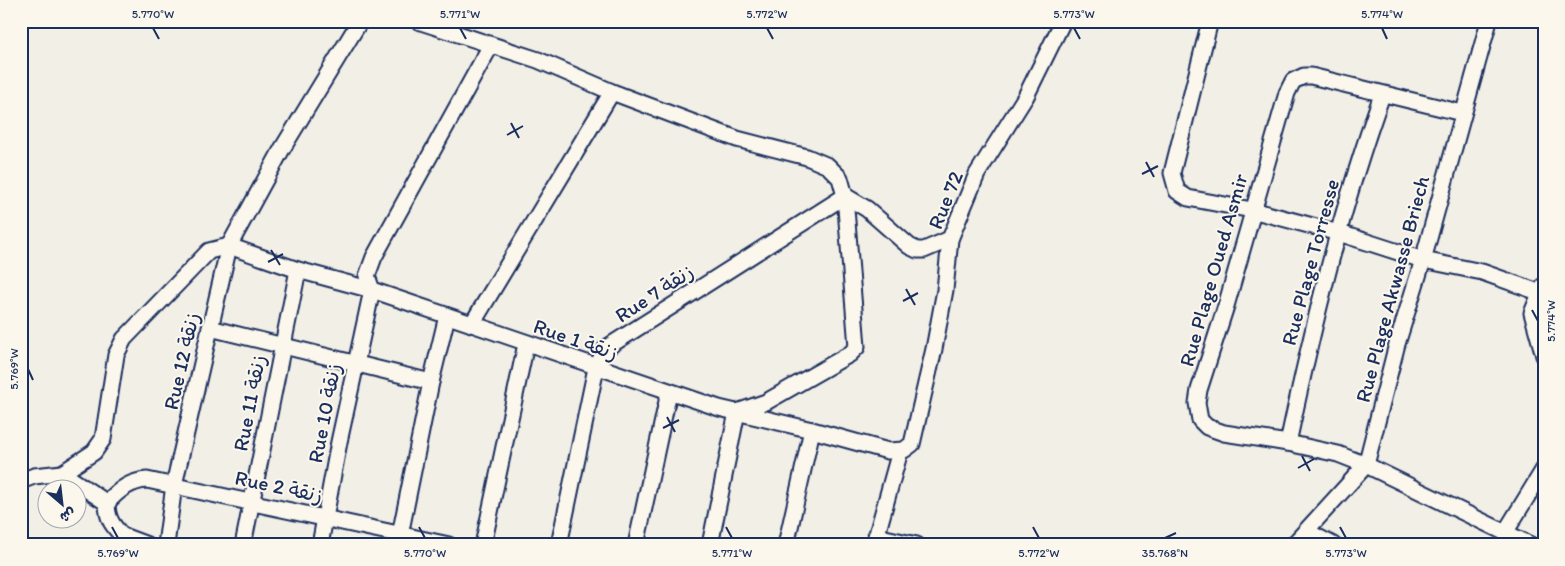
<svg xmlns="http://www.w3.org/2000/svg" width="1565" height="566" font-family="Itim,'Playpen Sans Arabic',sans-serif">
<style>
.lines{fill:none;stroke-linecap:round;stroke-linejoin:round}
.minor-casing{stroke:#1b2f5e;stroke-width:19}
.minor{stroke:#fbf7ec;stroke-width:15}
.ticks{fill:none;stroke:#1b2f5e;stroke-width:2}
.labels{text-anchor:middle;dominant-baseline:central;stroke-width:4;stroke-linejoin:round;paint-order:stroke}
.street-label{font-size:21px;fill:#1b2f5e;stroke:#fbf7ec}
.neatline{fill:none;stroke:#1b2f5e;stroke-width:2}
.ticks-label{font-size:12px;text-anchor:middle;fill:#1b2f5e}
</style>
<rect width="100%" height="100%" fill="#f2efe6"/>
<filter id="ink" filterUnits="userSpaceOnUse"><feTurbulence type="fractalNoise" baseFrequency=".02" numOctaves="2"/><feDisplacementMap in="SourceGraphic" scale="10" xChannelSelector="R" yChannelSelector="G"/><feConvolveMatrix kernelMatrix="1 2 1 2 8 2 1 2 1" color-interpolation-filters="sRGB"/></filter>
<g filter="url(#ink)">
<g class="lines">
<defs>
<g id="minor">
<polyline points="418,21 538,60 612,92 472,324"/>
<polyline points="1210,21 1172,173 1177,191 1188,198 1252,210 1339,233 1423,260 1482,272 1544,294"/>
<polyline points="612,92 737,139 807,157 828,166 840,178 845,196 857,347 850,354 766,402 737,412"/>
<polyline points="1462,113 1311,76 1304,76 1293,81 1287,93 1226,306 1199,390 1197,403 1200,420 1207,427 1224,433 1288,443 1338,454 1366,465 1531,545"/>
<polyline points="229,246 298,270 372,290 719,408 812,430 888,451 904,450 912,444 934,349 945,290 950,239 977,174 1026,96 1063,21"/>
<polyline points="1543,286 1532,313 1544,356"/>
<polyline points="210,328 431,382"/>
<path d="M1288,443C1313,326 1341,208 1382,95"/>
<polyline points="62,473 94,452 103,439 116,355 124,339 209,251 229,246"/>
<polyline points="21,481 34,476 62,473 107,503"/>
<path d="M107,503C118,490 130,481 147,480L449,545"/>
<path d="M107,503C107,524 117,529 130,545"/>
<polyline points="1306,531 1333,545"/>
<polyline points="1506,531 1544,469"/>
<polyline points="123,536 147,545"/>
<polyline points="876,536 917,545"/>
<polyline points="166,545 174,485 229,246 282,149 360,21"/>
<polyline points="243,545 298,270"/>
<polyline points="320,545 339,442 372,290 367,276 374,257 491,45"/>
<polyline points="398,545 431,382 447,316"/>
<polyline points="483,545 526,344"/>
<polyline points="559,545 596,368 606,348 845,196 867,209 909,246 917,250 924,250 950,239"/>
<polyline points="636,545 669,392"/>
<polyline points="710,545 737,412"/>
<polyline points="786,545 812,430"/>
<polyline points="874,545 900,451"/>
<polyline points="1293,545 1366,465 1397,344 1423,260 1489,21"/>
</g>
</defs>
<use href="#minor" class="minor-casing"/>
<use href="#minor" class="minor"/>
</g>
</g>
<path class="ticks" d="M153,28L159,39M460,28L466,39M767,28L773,39M1074,28L1080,39M1382,28L1387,39M511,123L519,138M507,135L523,126M1146,162L1154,177M1142,174L1158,166M271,250L280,265M268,262L283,254M906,289L915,305M903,301L918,293M1532,310L1538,321M28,369L33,380M667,417L675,432M663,428L679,420M1302,456L1310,471M1298,468L1314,459M112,527L118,538M419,527L425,538M726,527L732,538M1033,527L1039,538M1340,527L1346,538M1165,538L1176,533"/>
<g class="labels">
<g class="street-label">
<text transform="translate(945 200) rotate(-68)">Rue 72</text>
<text transform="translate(1310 262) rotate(-75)">Rue Plage Torresse</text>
<text transform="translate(1213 270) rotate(-74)">Rue Plage Oued Asmir</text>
<text transform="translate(1392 289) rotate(-75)">Rue Plage Akwasse Briech</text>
<text transform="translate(654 293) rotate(-33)">Rue 7 زنقة</text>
<text transform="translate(576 339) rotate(19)">Rue 1 زنقة</text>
<text transform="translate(181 361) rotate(-77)">Rue 12 زنقة</text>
<text transform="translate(249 403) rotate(-79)">Rue 11 زنقة</text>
<text transform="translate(324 413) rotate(-79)">Rue 10 زنقة</text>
<text transform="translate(279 486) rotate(12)">Rue 2 زنقة</text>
</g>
</g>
<rect width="1565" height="566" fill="none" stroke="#fbf7ec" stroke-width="55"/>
<g transform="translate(62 504) rotate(152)"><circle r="24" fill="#fbf7ec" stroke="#a1a7b3"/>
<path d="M0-4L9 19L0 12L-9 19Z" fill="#1b2f5e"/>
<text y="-8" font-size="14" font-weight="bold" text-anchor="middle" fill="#1b2f5e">ش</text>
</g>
<rect x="28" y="28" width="1510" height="510" class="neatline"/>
<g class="ticks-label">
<text x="153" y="18">5.770°W</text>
<text x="460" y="18">5.771°W</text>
<text x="767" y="18">5.772°W</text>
<text x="1074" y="18">5.773°W</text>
<text x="1382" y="18">5.774°W</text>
<text transform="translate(1551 321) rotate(-90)" y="4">5.774°W</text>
<text transform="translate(14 369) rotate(-90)" y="4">5.769°W</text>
<text x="118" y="557">5.769°W</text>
<text x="425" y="557">5.770°W</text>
<text x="732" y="557">5.771°W</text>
<text x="1039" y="557">5.772°W</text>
<text x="1165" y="557">35.768°N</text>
<text x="1346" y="557">5.773°W</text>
</g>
</svg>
